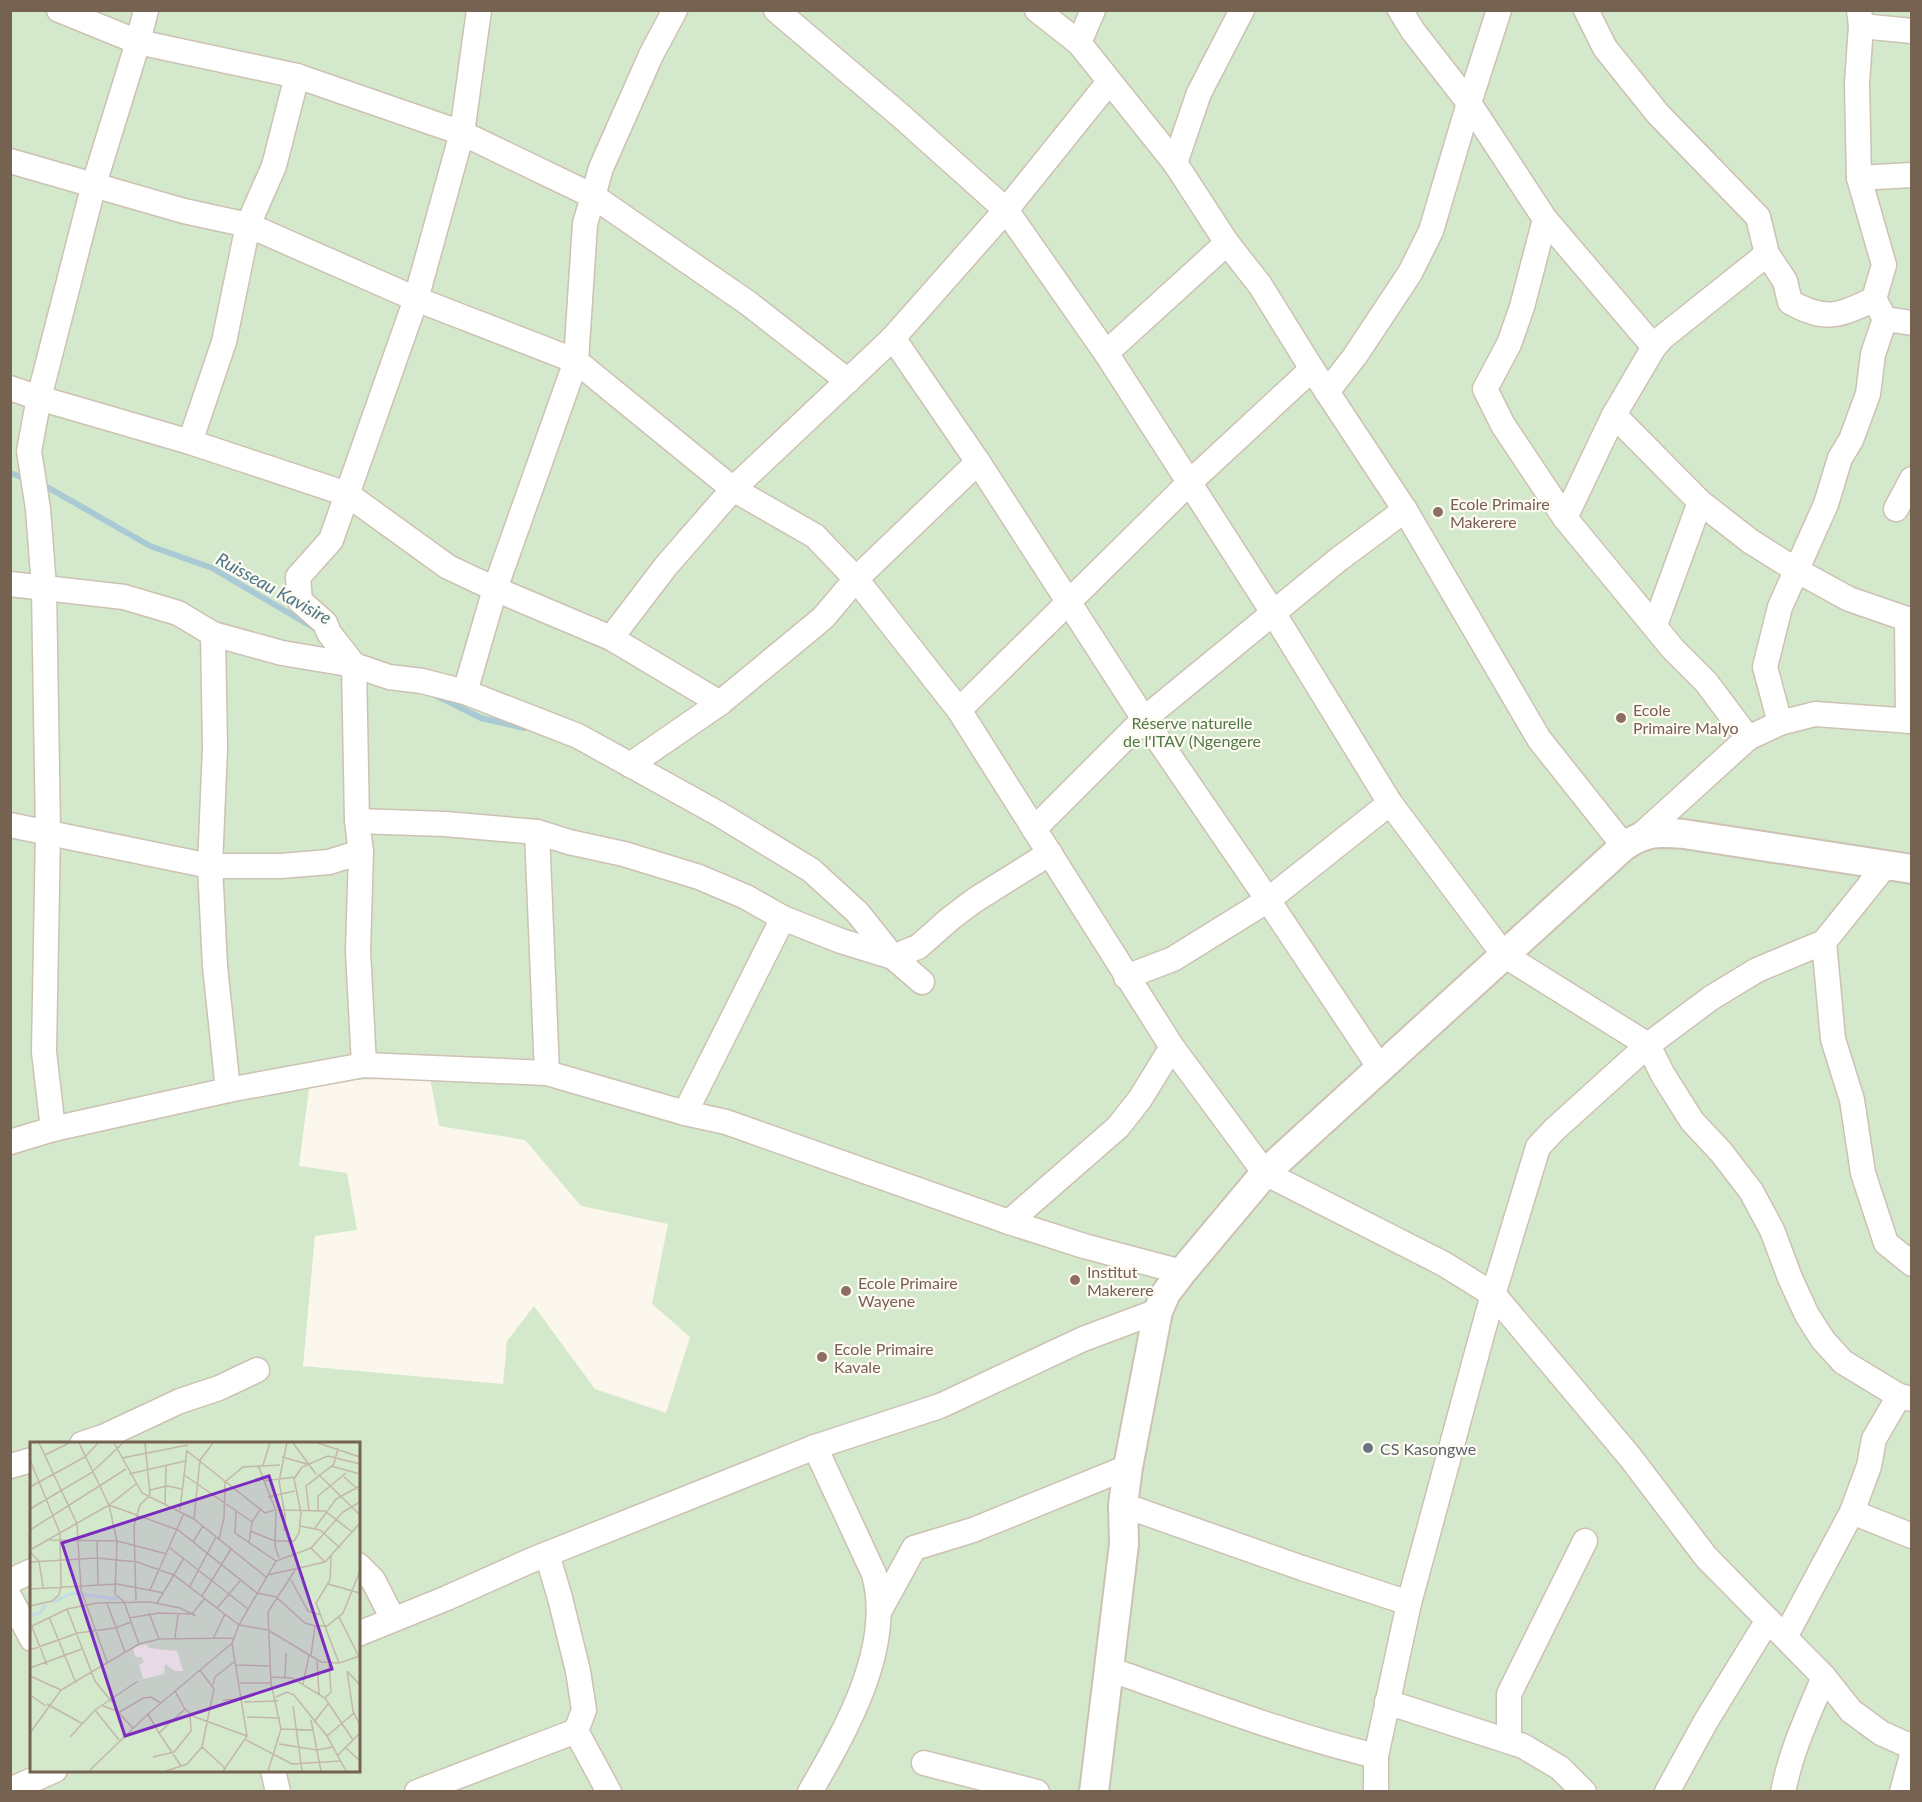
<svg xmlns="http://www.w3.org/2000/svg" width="1922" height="1802" font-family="Lato,sans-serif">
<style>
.green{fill:#d4e9cb;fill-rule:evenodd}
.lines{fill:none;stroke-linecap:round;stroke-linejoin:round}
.stream{stroke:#a9c9d5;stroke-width:6}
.minor-casing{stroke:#cdc1b3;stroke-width:27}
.tertiary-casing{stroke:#cdc1b3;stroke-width:32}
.minor{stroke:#fff;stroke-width:24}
.tertiary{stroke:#fff;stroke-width:28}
.education-dot{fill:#8d6e63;stroke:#fefbf3;stroke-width:2}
.worship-dot{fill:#6b7280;stroke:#fefbf3;stroke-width:2}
.labels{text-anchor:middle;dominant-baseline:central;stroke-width:4.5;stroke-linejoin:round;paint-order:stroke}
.education-label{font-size:16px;fill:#785e54;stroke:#fefbf3;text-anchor:start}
.park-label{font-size:16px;fill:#527a49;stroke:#fefbf3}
.worship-label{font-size:16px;fill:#5b616d;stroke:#fefbf3;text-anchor:start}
.water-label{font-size:18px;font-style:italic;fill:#4c7586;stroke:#fefbf3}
.inset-river{fill:none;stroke:#c2dbe4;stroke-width:3}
.inset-road{fill:none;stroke:#c2b7aa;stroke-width:1.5}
.view{fill:#7b2cbf;fill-opacity:0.15;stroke:#7b2cbf;stroke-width:3}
.inset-edge{fill:none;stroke:#766251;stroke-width:3}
</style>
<rect width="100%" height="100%" fill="#fbf7ed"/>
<path class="green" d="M11,11H1911V1791L11,1792ZM430,1078L439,1126L525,1140L581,1206L668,1224L652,1304L690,1337L666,1413L595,1389L534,1306L507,1341L503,1384L303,1366L315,1236L357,1230L347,1173L299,1166L310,1081ZM32,1444H358V1770H32Z"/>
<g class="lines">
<g class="stream">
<polyline points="10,473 27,479"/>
<polyline points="40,483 150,546 212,568 316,629"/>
<polyline points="435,695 481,718 524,728"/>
</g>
<defs>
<g id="minor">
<polyline points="59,10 138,42 297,76 462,133 593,196 748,303 848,381"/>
<polyline points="776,10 901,116 1006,210 1106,353 1274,614 1390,803 1504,955 1648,1045 1663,1075 1692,1121 1721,1152 1751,1191 1772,1230 1790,1278 1807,1315 1823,1340 1843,1362 1899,1396"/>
<polyline points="1037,10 1079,43 1175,163 1227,243 1260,285 1312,369 1405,510 1539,739 1624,846"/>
<polyline points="1400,10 1413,31 1469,103 1545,219 1654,347"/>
<path d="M1586,10L1605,48L1658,114L1758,217L1767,254L1785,281L1790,302C1825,322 1840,316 1874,299"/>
<polyline points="1861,26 1912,31"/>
<polyline points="1079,43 1093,10"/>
<polyline points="10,161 184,211 248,225 416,299 576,361 733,489 815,536 856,579 959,710 1172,1047 1265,1173 1444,1264 1494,1295 1630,1457 1706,1557 1824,1677 1851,1711 1881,1733 1912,1747"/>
<polyline points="1175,163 1199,93 1242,10"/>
<polyline points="1859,178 1912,175"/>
<polyline points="1545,219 1522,307 1509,344 1485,389 1503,425 1565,518 1673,649 1706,682 1748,738"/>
<polyline points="1885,319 1912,323"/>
<polyline points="893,338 978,462 1144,719 1268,900 1380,1068"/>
<polyline points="1106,353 1227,243"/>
<polyline points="10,388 39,398 190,442 347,494 448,567 495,589 611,638 720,703"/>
<polyline points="1327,392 1355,356 1410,273 1431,231 1469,103 1499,10"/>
<polyline points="1614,415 1700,502 1750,541 1796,570 1849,599 1907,619 1912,619"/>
<polyline points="190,442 224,342 248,225 274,166 297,76"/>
<polyline points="1896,509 1912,479"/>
<polyline points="1565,518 1614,415 1654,347 1663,337 1767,254"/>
<polyline points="10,584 124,597 178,613 213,634 282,653 354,665 389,677 422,681 465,692 578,736 719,814 811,870 857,912 893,957 922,982"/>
<polyline points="1907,619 1908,721"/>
<polyline points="1655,625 1700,502"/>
<polyline points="213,634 215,748 210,866 215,966 228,1090"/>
<polyline points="611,638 666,566 733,489 893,338 1006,210 1109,82"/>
<polyline points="465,692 495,589 576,361 585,224 601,168 651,55 675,10"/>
<polyline points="959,710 1189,483 1312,369"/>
<polyline points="1780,723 1765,667 1780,607 1826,504 1840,458 1851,440 1868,394 1873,354 1885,319 1874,299 1884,265 1859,178 1857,83 1861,26 1859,10"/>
<polyline points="630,765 720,703 823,618 856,579 978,462"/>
<polyline points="357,821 445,824 537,832 569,842 624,854 699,877 746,897 783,918 841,941 893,957 918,947 951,918 975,900 1050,853"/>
<polyline points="10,825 210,866 281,866 329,862 361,852"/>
<polyline points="1034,829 1144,719 1339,559 1405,510"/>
<polyline points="537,832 547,1073"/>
<polyline points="1640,836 1748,738 1780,723 1815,714 1912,721"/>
<polyline points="1824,942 1833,1039 1852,1100 1863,1173 1886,1243 1912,1264"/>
<polyline points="1126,977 1173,959 1268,900 1390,803"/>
<polyline points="364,1065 358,951 361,852 357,821 354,665 329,633 325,623 300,601 298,577 331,540 416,299 462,133 479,10"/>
<polyline points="685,1113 783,918"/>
<polyline points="53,1129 44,1052 48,832 44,587 38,509 29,451 39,398 94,184 138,42 146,10"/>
<polyline points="10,1142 53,1129 228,1090 364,1065 547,1073 685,1113 726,1122 1009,1222 1084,1246 1182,1272"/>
<polyline points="1009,1222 1118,1127 1140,1099 1172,1047"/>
<polyline points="82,1444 103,1437 180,1401 219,1388 257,1370"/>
<polyline points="10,1466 32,1460"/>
<polyline points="1123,1505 1302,1568 1409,1603"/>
<polyline points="1852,1512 1912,1536"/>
<polyline points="547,1554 560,1598 578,1671 584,1710 576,1731 609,1792"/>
<polyline points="358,1565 373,1580 393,1619"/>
<polyline points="10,1581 32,1571"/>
<polyline points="10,1598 32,1639"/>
<polyline points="880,1610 914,1548 973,1530 1128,1467"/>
<polyline points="358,1634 447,1598 532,1560 815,1447 940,1406 1083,1339 1158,1311"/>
<polyline points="1785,1637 1852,1512 1869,1466 1874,1439 1899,1396 1912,1399"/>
<path d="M1109,1669C1197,1700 1285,1734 1376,1756"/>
<polyline points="1387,1702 1523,1746 1560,1768 1584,1792"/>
<polyline points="1509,1740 1509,1694 1585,1541"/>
<polyline points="924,1763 1037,1792"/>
<polyline points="273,1770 278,1792"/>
<polyline points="10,1790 55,1770"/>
<polyline points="417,1792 576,1731"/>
<path d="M810,1792C846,1730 894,1647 874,1574L815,1447"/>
<polyline points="1376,1792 1376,1756 1409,1603 1490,1305 1538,1147 1555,1129 1648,1045 1711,998 1757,970 1824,942 1885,866"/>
<polyline points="1667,1792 1706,1721 1768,1620"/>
<path d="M1783,1792C1791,1751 1808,1715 1824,1677"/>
<polyline points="1902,1792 1912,1755"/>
</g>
<path id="tertiary" d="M1094,1792L1124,1544L1123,1505L1128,1467L1158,1311L1166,1293L1182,1272L1265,1173L1624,846C1647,831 1657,832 1684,834L1912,869"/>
</defs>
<use href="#minor" class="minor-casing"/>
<use href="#tertiary" class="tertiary-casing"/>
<use href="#minor" class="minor"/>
<use href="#tertiary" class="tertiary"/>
</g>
<g class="education-dot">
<circle cx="1438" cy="512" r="6"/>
<circle cx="1621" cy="718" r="6"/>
<circle cx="1075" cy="1280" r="6"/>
<circle cx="846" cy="1291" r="6"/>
<circle cx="822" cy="1357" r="6"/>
</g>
<circle class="worship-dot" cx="1368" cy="1448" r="6"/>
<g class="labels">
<g class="education-label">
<text x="1450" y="503">Ecole Primaire<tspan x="1450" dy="18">Makerere</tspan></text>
<text x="1633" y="709">Ecole<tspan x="1633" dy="18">Primaire Malyo</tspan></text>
<text x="1087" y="1271">Institut<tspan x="1087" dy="18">Makerere</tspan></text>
<text x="858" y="1282">Ecole Primaire<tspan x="858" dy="18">Wayene</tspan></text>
<text x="834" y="1348">Ecole Primaire<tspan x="834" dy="18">Kavale</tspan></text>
</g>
<g class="park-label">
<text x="1192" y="722">Réserve naturelle<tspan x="1192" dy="18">de l'ITAV (Ngengere</tspan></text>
</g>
<g class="worship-label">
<text x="1380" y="1448">CS Kasongwe</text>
</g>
<g class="water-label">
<text transform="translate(274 588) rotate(29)">Ruisseau Kavisire</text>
</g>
</g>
<g transform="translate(30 1442)">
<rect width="330" height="330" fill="#fbf7ed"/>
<path d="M0,1H330V329H0ZM116,202L119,206L147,209L153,229H145L135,222L134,232L113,237L109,223L114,220L111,215H105L103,206Z" fill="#d4e9cb" fill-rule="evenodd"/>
<path class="inset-river" d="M23,160L43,151L87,157M0,174L10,171L16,162"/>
<path class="inset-road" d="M9,1L47,82L51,148L77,220M49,1L79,63L87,99L85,152L94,160L109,202M84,1L112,51L164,77L236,135M263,1L286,32M288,1L330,15M157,9L235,71L244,68M15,13L39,1M252,15L277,22M92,16L158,3M0,18L30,91L31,144L29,153L22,159L0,164M228,23L246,69L245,104L249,116M233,23L240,1M301,24L330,32M99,32L155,19M153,32L222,80M288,32L330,73M314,35L330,49M233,39L265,35M0,45L55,15L68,1M120,48L137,44L152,47M238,55L265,49M79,63L148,88L227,151L246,155L275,181L285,184M135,63L136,24M0,67L61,31L93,1M150,68L157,8M251,68L295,69L322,90M279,68L276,44L304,22L308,6M288,68V54L316,31M206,70L205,91L246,119M164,77L170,18L183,1M270,84L290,88L310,106M285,86L306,57L330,44M0,88L96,27M220,89L245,99H264L269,91L271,71L264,37L272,25L298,14L330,22M254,89L255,73L249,39L257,1M189,97L194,76L195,40L213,25L250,23M19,98L87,99L137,112M67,99L68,142M163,100L173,84M219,102L222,80L231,66M140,106L218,167M281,106L295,120M0,108L79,63L106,42M0,110L9,119L13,145M301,114L300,138L286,161L309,221M0,120L67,116L107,120L144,133L209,183L238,188L291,220L309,221L330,214M238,133L295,120L330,81M261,138L278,169L291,173M298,142L330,151M160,144L186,95M0,147L87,142L134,151M120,148L154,71M172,154L201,107M106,159L104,84L110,63L120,53L115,1M77,161L95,210M127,161L154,116M187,166L210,139M37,167L65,239L82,260M119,171L129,197M19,175L46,241M309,175L329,215M99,176L129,171L162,172L175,156M0,185L37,167L67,161L120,160L150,166L166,174M2,185L17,223M145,196L148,172M183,197L195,172M0,208L48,191L85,186L101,180M281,214L285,184H297L313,171L330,129M287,217L289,253M205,223L240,224M0,226L52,207M170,228L184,247L172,305L196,327M317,229L323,269L330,283M317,229L330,243M0,234L31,248M241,235L262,236L295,256L323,298M255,235L256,211M210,241H241M273,242L279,213M183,243L185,235L205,219M145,249L155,267L165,275L217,294M0,253L16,264M246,255L257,250L264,253L297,294L316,329M295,256L301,250L299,222M193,258L213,257M214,260L248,259M17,262L53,282M73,264L87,269L103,286M263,264L272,329M65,268L89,298M88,271L113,256L121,255L131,261M118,272L129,291L155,267M217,275L250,276M281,278L291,329M284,280L298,262M251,287L283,288M0,291L31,248L109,202L129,197L204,196M129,291L151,324M297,294L324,271M40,295L65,268L108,239M216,298L262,322L310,319M249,302L287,308L303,305M316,306L330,319M307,314L330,291M123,315L144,310L161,289L160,272M59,329L118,272L202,201M136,329L157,322L172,305M193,329L217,294L202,201L209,183L246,119L281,106L313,70L330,60M238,329L251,287L241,241L238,170L265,128"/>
<path class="view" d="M239,34L302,227L95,294L32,101Z"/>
<rect width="330" height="330" class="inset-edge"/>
</g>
<rect width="1922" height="1802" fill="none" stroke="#766251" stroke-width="24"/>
</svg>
